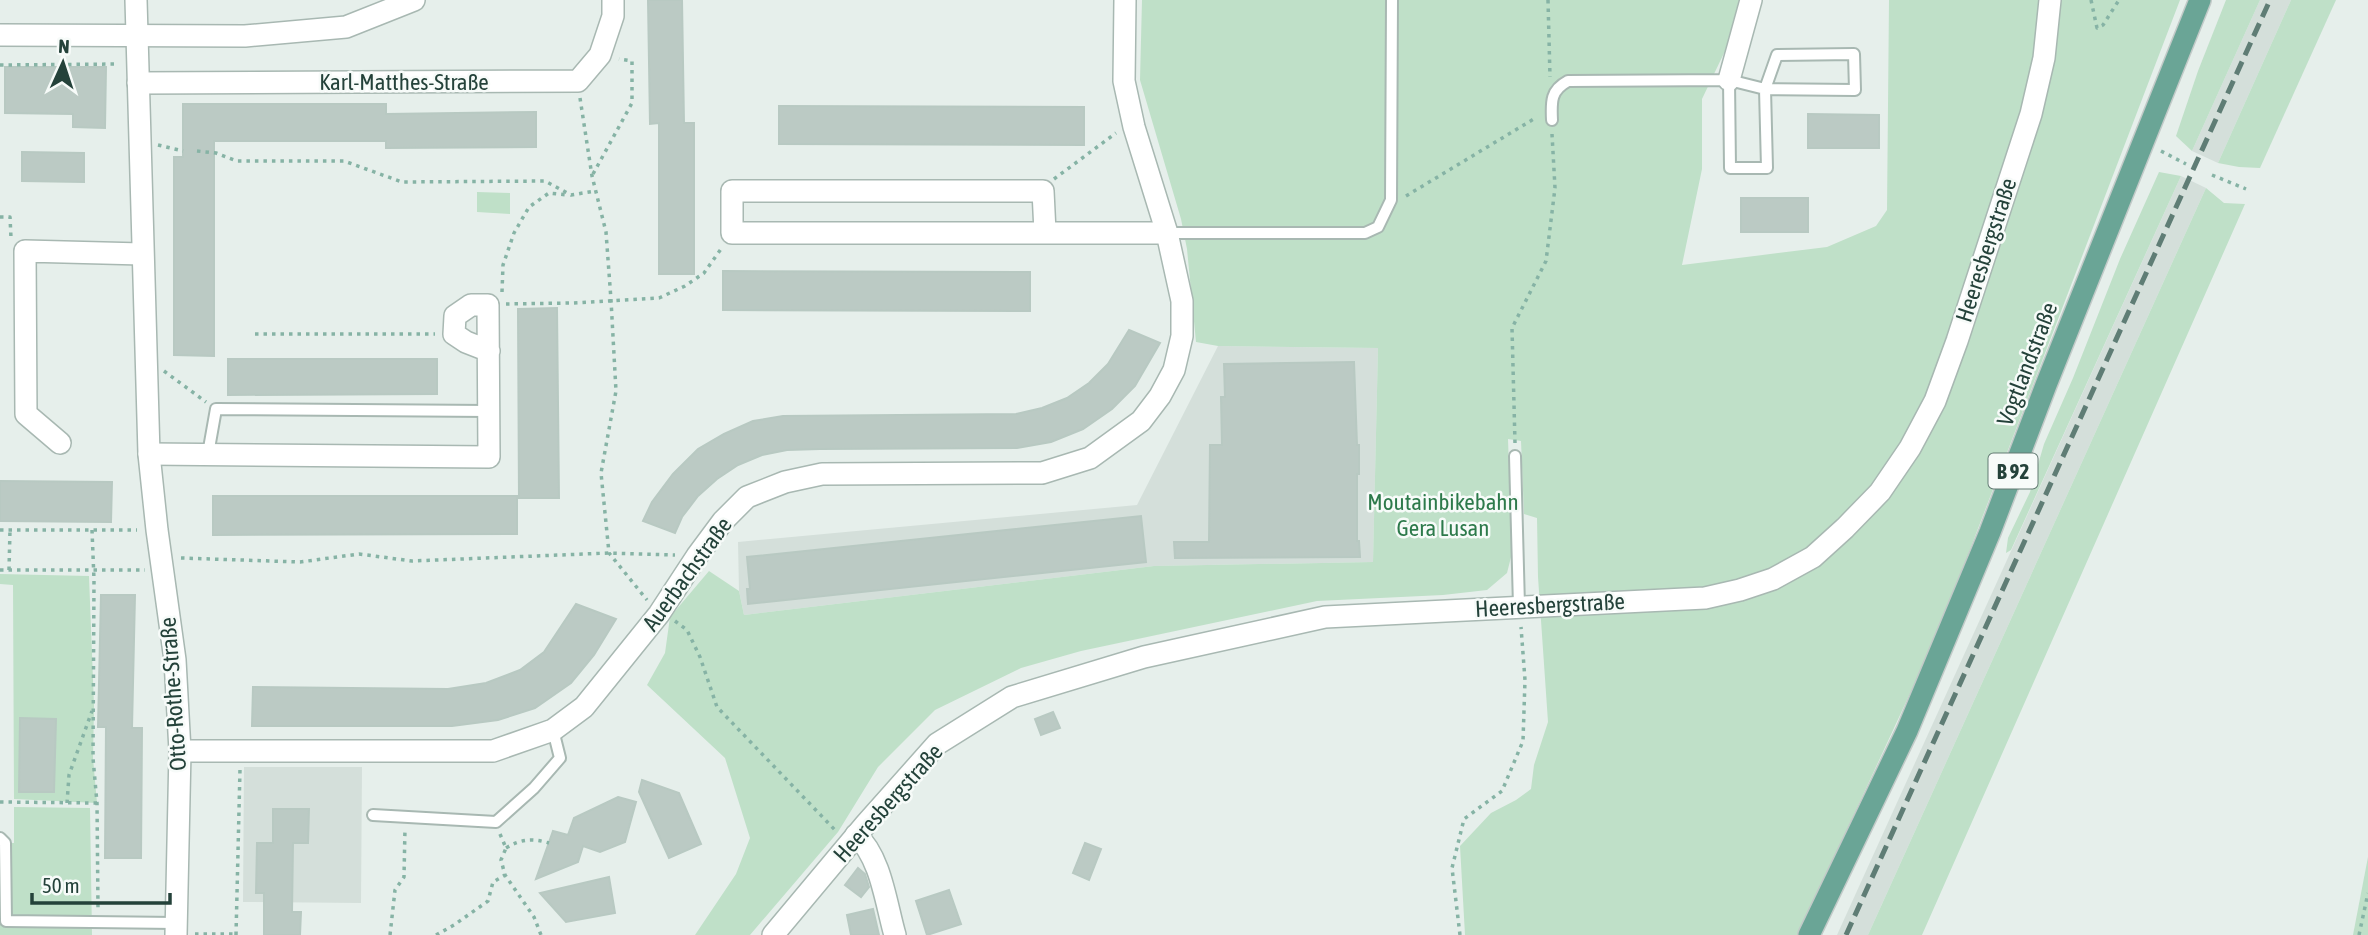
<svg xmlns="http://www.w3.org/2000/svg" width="2368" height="935" font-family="'Asap Condensed',sans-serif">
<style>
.built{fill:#d4dfda}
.green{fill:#bfe0c8}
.building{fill:#bbcac4;stroke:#b8c9c2;stroke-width:2}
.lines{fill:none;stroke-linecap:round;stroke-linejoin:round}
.service-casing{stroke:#a8b8b2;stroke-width:14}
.minor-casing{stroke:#a8b8b2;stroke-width:24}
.primary-casing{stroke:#c2cac8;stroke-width:24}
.path{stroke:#86b3a5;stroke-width:3.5;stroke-dasharray:3.5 5;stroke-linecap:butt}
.service{stroke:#fff;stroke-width:10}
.minor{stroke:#fff;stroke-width:21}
.primary{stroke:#6aa596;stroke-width:21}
.rail{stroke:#5f7d75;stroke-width:5;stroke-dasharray:14 7;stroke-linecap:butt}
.labels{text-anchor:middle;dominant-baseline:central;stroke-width:5;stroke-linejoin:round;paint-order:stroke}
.shield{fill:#f7fbf9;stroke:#637a73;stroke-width:2}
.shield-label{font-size:21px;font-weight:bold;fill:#24423a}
.street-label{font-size:23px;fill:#24423a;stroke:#f7fbf9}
.park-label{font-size:23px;fill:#2d7a4b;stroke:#f7fbf9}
</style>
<rect width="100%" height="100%" fill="#e6efeb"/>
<g class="built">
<polygon points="2260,0 2291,0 2218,163 2192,151"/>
<polygon points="2181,176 2206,188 1868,935 1837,935"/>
<polygon points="1218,346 1378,348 1373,562 1154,566 744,615 739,591 738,542 1137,505"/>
<polygon points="244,767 362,767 361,903 243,902"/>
</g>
<g class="green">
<polygon points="1142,0 1739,0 1725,51 1702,99 1702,169 1682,265 1827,247 1876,226 1887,210 1889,0 2180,0 1966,560 1920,672 1798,935 1465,935 1460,846 1491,813 1516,800 1531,789 1534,765 1548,722 1538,577 1537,518 1524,514 1521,441 1508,439 1512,553 1507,573 1487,590 1443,595 1317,601 1081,651 1021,668 935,710 878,767 838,832 750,935 695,935 736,874 750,838 725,758 647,685 665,653 670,617 709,571 739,591 744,615 1154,566 1373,562 1378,348 1218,346 1196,342 1187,249 1181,219 1140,80"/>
<polygon points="2226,0 2260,0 2192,151 2176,136 2198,71"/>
<polygon points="2291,0 2336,0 2260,168 2239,167 2218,163"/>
<polygon points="2159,172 2181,176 2011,550 2006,553 2008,538 2030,492 2044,444 2073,378 2120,259"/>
<polygon points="2206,188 2224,203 2245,204 1922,935 1868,935"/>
<polygon points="477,192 510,193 510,214 477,212"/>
<polygon points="0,574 89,576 94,706 93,758 97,803 14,799 13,585 0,584"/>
<polygon points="14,807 90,808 92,935 0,935 0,843 14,843"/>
<polygon points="2368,857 2368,935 2353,935"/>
</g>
<g class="building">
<polygon points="648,0 682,0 684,123 694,123 694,274 659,274 659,123 650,124"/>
<polygon points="5,67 106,67 105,128 73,127 73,114 5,113"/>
<polygon points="183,104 386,104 386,114 536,112 536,147 386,148 386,141 214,141 214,356 174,355 174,157 183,157"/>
<polygon points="779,106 1084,107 1084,145 779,144"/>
<polygon points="1808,114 1879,115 1879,148 1808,148"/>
<polygon points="22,152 84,153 84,182 22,181"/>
<rect x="1741" y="198" width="67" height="34"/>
<polygon points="723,271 1030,272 1030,311 723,310"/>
<polygon points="557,308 559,498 519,498 518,309"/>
<polygon points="1129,330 1160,343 1135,386 1112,409 1083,429 1051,442 1017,448 820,449 787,450 762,455 738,465 717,479 698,496 682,517 675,533 643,521 652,502 673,474 698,449 724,434 753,421 783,416 1016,414 1042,408 1067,398 1089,383 1108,364"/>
<polygon points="228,359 437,359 437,394 228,395"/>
<polygon points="1354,362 1357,445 1359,445 1359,474 1357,474 1357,541 1359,541 1360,557 1175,558 1174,542 1209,542 1210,445 1222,445 1221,397 1225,397 1224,364"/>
<polygon points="0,481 112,482 111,522 0,521"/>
<polygon points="213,496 517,496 517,534 213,535"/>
<polygon points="1141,516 1146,562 748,604 747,589 750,589 747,557"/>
<polygon points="101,595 135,595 132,728 142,728 141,858 105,858 106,727 98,727"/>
<polygon points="576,604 616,619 594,655 571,683 535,708 498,720 452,726 252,726 253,687 448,689 486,683 520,670 544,652"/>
<polygon points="1053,712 1060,728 1041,735 1035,719"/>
<polygon points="20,718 56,719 54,792 19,792"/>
<polygon points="642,780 679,793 701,844 669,858 639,792"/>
<polygon points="618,797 636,802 625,842 600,852 583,846 578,862 536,879 553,831 568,835 574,818"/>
<polygon points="273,809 309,809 308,843 293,843 292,912 301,912 300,935 264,935 264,893 256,893 257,843 273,843"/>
<polygon points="1085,843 1101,849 1089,880 1073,873"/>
<polygon points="858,868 865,874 869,887 861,897 845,885"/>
<polygon points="609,877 615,913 566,922 540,893"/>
<polygon points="949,890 961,924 927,935 916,901"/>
<polygon points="873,909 879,935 851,935 847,915"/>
</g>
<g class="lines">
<defs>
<g id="service">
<path d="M1552,120C1551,101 1551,90 1568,81L1729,80L1765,89L1855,90L1854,54L1777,55L1765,89L1767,168H1730L1729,80"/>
<polyline points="1167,233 1365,233 1378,227 1391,200 1392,0"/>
<polyline points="208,454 216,409 489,411"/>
<polyline points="1515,456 1519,606"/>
<polyline points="373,815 496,822 534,788 560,758 553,730"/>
<polyline points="0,838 5,843 6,921 176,923"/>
</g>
<g id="minor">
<polyline points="136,0 149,454 157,530 175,660 180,751 176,935"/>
<polyline points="0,35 245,36 346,27 414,0"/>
<polyline points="1729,80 1751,0"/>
<polyline points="138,83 578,81 600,55 613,16 613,0"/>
<polyline points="1045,232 1043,191 732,191 732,233 1167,233"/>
<polyline points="60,443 26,414 25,251 142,254"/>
<polyline points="149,454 489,457 488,305 471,305 455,316 454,334 466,342 489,351"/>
<polyline points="180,751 493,751 553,730 584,707 659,614 697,556 723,521 747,497 785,482 822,474 1042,473 1090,458 1141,421 1160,396 1174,370 1182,336 1182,301 1167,233 1134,127 1124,81 1125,0"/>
<path d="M856,835C881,857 886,904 895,935"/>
<polyline points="773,935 865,825 937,744 1012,697 1144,657 1325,617 1705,598 1740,590 1773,579 1813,557 1845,528 1880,492 1910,448 1935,401 1957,341 2031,114 2044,58 2050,0"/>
</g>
<polyline id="primary" points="1809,935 1907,731 1990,532 2046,385 2200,0"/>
</defs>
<use href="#service" class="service-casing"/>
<use href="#minor" class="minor-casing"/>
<use href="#primary" class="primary-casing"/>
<g class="path">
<polyline points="1548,0 1550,77"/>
<polyline points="2091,0 2097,28 2103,25 2119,0"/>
<polyline points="0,65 119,64"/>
<polyline points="580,98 592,176 606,232 611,300 616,391 601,473 609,553 647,600"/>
<polyline points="158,145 183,151"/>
<polyline points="197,151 216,153 237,161 344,161 402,182 545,181 571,195 595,191"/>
<polyline points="2161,151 2186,164"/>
<polyline points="593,174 632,103 632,61 619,59"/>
<polyline points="2212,175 2246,189"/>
<polyline points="1054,179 1116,133"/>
<polyline points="1406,196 1537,117"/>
<polyline points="0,217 10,217 11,238"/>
<polyline points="502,292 503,265 514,233 529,207 549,193 568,195"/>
<polyline points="506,304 572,303 659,298 685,286 704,273 721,249"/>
<polyline points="255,334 435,334"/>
<polyline points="164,371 206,402"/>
<polyline points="1515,443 1512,328 1546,261 1555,188 1552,134"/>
<polyline points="0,530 137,530"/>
<polyline points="92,530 94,580 93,758 97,803 98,909"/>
<polyline points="181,558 300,562 359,554 412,561 609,553 675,555"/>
<polyline points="0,570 145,570"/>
<polyline points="9,570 10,530"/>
<polyline points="675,621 687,630 700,657 717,707 835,830"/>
<polyline points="0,802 97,803"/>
<polyline points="67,803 69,775 92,711"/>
<polyline points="500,834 506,848 501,860 505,875 534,917 541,935"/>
<path d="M506,848C521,839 532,838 549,843"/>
<polyline points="195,934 236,934"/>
<polyline points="236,935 240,769"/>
<polyline points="390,935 395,890 404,877 405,828"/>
<polyline points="436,935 454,925 488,901 493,882 505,875"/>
<polyline points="1460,935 1452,868 1464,819 1502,791 1523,741 1525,680 1521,627"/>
<polyline points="2359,935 2368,893"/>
</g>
<use href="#service" class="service"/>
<use href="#minor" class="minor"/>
<use href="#primary" class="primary"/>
<polyline class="rail" points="1846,935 2270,0"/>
</g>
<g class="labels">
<rect class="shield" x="1988.5" y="453.5" width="49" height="35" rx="5"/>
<g class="shield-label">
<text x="2013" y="471">B 92</text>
</g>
<g class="street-label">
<text x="404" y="82">Karl-Matthes-Straße</text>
<text transform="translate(1986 250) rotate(-72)">Heeresbergstraße</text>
<text transform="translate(2027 364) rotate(-69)">Vogtlandstraße</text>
<text transform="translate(687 574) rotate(-54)">Auerbachstraße</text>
<text transform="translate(1550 605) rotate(-3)">Heeresbergstraße</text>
<text transform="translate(173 694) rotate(-94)">Otto-Rothe-Straße</text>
<text transform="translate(888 803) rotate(-48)">Heeresbergstraße</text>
</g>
<g class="park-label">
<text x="1443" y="502">Moutainbikebahn<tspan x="1443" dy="26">Gera Lusan</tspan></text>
</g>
</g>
<g transform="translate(63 63) rotate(3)" stroke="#f7fbf9" stroke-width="5" paint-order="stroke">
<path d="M0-5L12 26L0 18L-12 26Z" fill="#24423a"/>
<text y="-10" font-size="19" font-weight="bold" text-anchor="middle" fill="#24423a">N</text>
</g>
<path d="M32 893v10h138v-10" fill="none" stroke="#24423a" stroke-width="3.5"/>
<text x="42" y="893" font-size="21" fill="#24423a" stroke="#f7fbf9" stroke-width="5" paint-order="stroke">50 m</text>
</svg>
